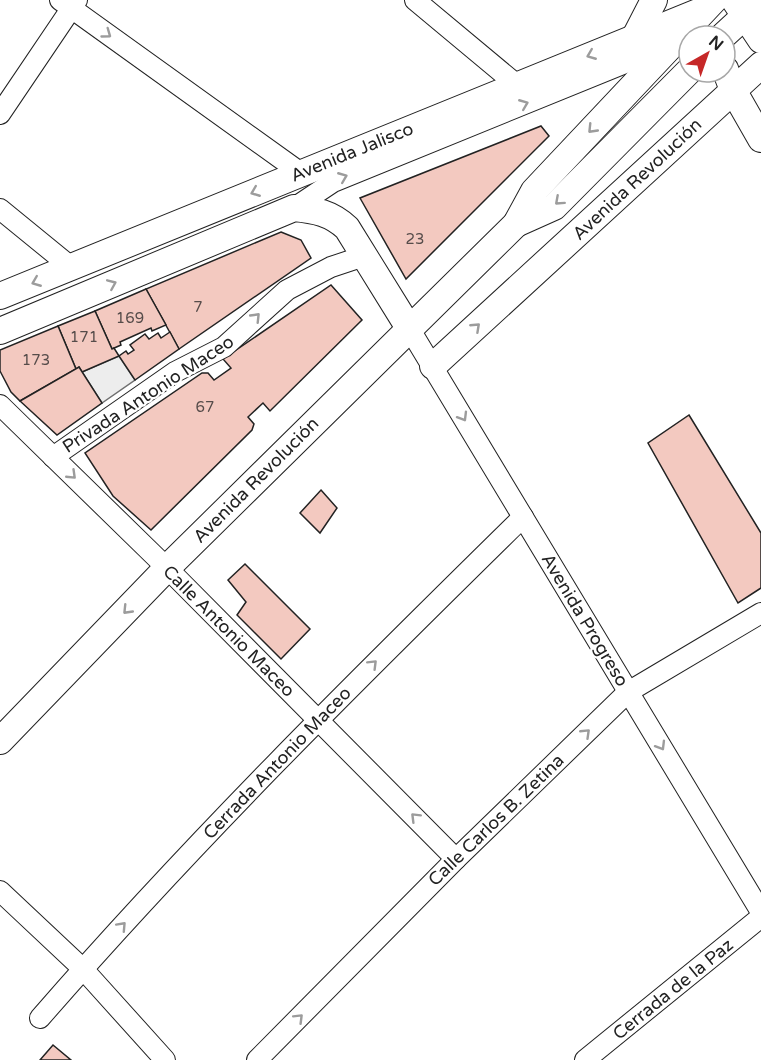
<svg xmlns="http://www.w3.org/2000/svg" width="761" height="1060" font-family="'Varela Round',sans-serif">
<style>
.parking{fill:#ededed;stroke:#6f6f6f;stroke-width:1.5}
.building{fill:#f3c9c0;stroke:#222;stroke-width:1.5}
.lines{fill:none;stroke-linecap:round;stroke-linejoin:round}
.minor-casing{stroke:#222;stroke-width:22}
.major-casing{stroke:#222;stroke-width:28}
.minor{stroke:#fff;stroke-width:20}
.major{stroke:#fff;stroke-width:26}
.oneway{stroke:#9c9c9c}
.labels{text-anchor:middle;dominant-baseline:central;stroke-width:4.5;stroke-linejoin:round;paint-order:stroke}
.number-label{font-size:15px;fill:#564c4a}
.street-label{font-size:18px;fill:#222;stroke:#fff}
</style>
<rect width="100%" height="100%" fill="#fff"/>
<polygon class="parking" points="119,356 135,380 102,403 82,372"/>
<g class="building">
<polygon points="541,126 549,136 406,279 360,198"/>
<polygon points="281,232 301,240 311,258 179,349 146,289"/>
<polygon points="331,285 362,320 270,411 263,403 248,417 254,424 252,430 151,530 113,496 85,453 202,373 208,373 214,380 231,368 223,359"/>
<polygon points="146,289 166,325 152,331 151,328 120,342 121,345 112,349 95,311"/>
<polygon points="95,311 112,349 114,348 119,356 82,372 79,367 76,369 58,326"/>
<polygon points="58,326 76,369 20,401 11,392 0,371 0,350"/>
<polygon points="170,332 179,349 135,380 119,356 126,351 128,354 134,350 130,345 145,334 149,339 158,333 161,338"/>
<polygon points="79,367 102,403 57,435 20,401"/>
<polygon points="689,415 761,533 761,588 738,603 648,443"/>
<polygon points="321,490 337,508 320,533 300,513"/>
<polygon points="245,564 310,629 281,659 237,615 246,602 228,580"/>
<polygon points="53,1045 71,1060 40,1060"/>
</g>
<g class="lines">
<defs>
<g id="minor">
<polyline points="60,0 301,173"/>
<polyline points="415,0 517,85"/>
<polyline points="0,114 77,0"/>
<polyline points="294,208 333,182 667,46"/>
<polyline points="0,209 71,267"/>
<polyline points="409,328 761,912"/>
<polyline points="0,405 167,568 456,859"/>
<polyline points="53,457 175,372 224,347 287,290 331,267 364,256"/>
<polyline points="0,891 83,969 165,1060"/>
<path d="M40,1018C193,842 357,680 523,517"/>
<polyline points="257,1060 456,859 628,692 761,613"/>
<polyline points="585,1060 761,917"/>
</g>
<g id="major">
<polyline points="735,1 761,40"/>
<polyline points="723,36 761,1"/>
<polyline points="635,37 654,0"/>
<polyline points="725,69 733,90 761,139"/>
<polyline points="516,224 554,207 689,71"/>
<polyline points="0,296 698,12"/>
<path d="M0,331L294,208C315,210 331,213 347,228L409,328"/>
<polyline points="433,366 761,65"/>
<polyline points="0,741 167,568 516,224 534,191 714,0"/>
</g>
</defs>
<use href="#minor" class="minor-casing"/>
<use href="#major" class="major-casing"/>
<use href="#minor" class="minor"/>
<use href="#major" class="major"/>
</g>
<defs><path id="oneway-chevron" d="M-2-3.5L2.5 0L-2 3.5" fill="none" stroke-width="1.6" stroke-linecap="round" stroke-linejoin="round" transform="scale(1.5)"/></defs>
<g class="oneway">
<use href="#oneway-chevron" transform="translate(107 34) rotate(36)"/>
<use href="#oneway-chevron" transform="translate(591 55) rotate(158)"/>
<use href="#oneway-chevron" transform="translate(524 104) rotate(-22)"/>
<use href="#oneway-chevron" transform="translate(592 129) rotate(134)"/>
<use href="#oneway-chevron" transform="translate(343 177) rotate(-22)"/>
<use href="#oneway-chevron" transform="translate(255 192) rotate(158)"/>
<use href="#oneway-chevron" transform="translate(559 201) rotate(138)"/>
<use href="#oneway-chevron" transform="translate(36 282) rotate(158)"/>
<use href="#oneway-chevron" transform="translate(112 284) rotate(-23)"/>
<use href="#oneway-chevron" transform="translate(256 317) rotate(-46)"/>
<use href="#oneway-chevron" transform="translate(476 327) rotate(-43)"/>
<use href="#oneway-chevron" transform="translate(463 417) rotate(59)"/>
<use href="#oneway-chevron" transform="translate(72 475) rotate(44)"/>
<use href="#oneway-chevron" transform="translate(127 610) rotate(134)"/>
<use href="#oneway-chevron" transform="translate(373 664) rotate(-45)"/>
<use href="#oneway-chevron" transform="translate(586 733) rotate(-44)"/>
<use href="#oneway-chevron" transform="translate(661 746) rotate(59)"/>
<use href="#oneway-chevron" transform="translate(415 817) rotate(-135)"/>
<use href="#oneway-chevron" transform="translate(122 926) rotate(-47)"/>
<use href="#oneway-chevron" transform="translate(299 1018) rotate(-45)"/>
</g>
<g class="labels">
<g class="number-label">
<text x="415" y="239">23</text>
<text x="198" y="307">7</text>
<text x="130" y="318">169</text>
<text x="84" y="337">171</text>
<text x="36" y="360">173</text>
<text x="205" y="407">67</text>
</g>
<g class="street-label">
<text transform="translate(352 152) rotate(-22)">Avenida Jalisco</text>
<text transform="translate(637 179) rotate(-43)">Avenida Revolución</text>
<text transform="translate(148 394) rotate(-33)">Privada Antonio Maceo</text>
<text transform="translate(256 480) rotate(-45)">Avenida Revolución</text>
<text transform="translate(585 620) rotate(59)">Avenida Progreso</text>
<text transform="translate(229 631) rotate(45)">Calle Antonio Maceo</text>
<text transform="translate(277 763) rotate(-46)">Cerrada Antonio Maceo</text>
<text transform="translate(496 820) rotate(-44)">Calle Carlos B. Zetina</text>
<text transform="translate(673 989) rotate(-39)">Cerrada de la Paz</text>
</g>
</g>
<g transform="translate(707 54) rotate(40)"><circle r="28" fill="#ffffff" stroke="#a7a7a7" stroke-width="1.5"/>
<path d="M0-4.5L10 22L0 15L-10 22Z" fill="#c62828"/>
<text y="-9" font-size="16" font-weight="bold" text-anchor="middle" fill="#222222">N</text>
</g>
</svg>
